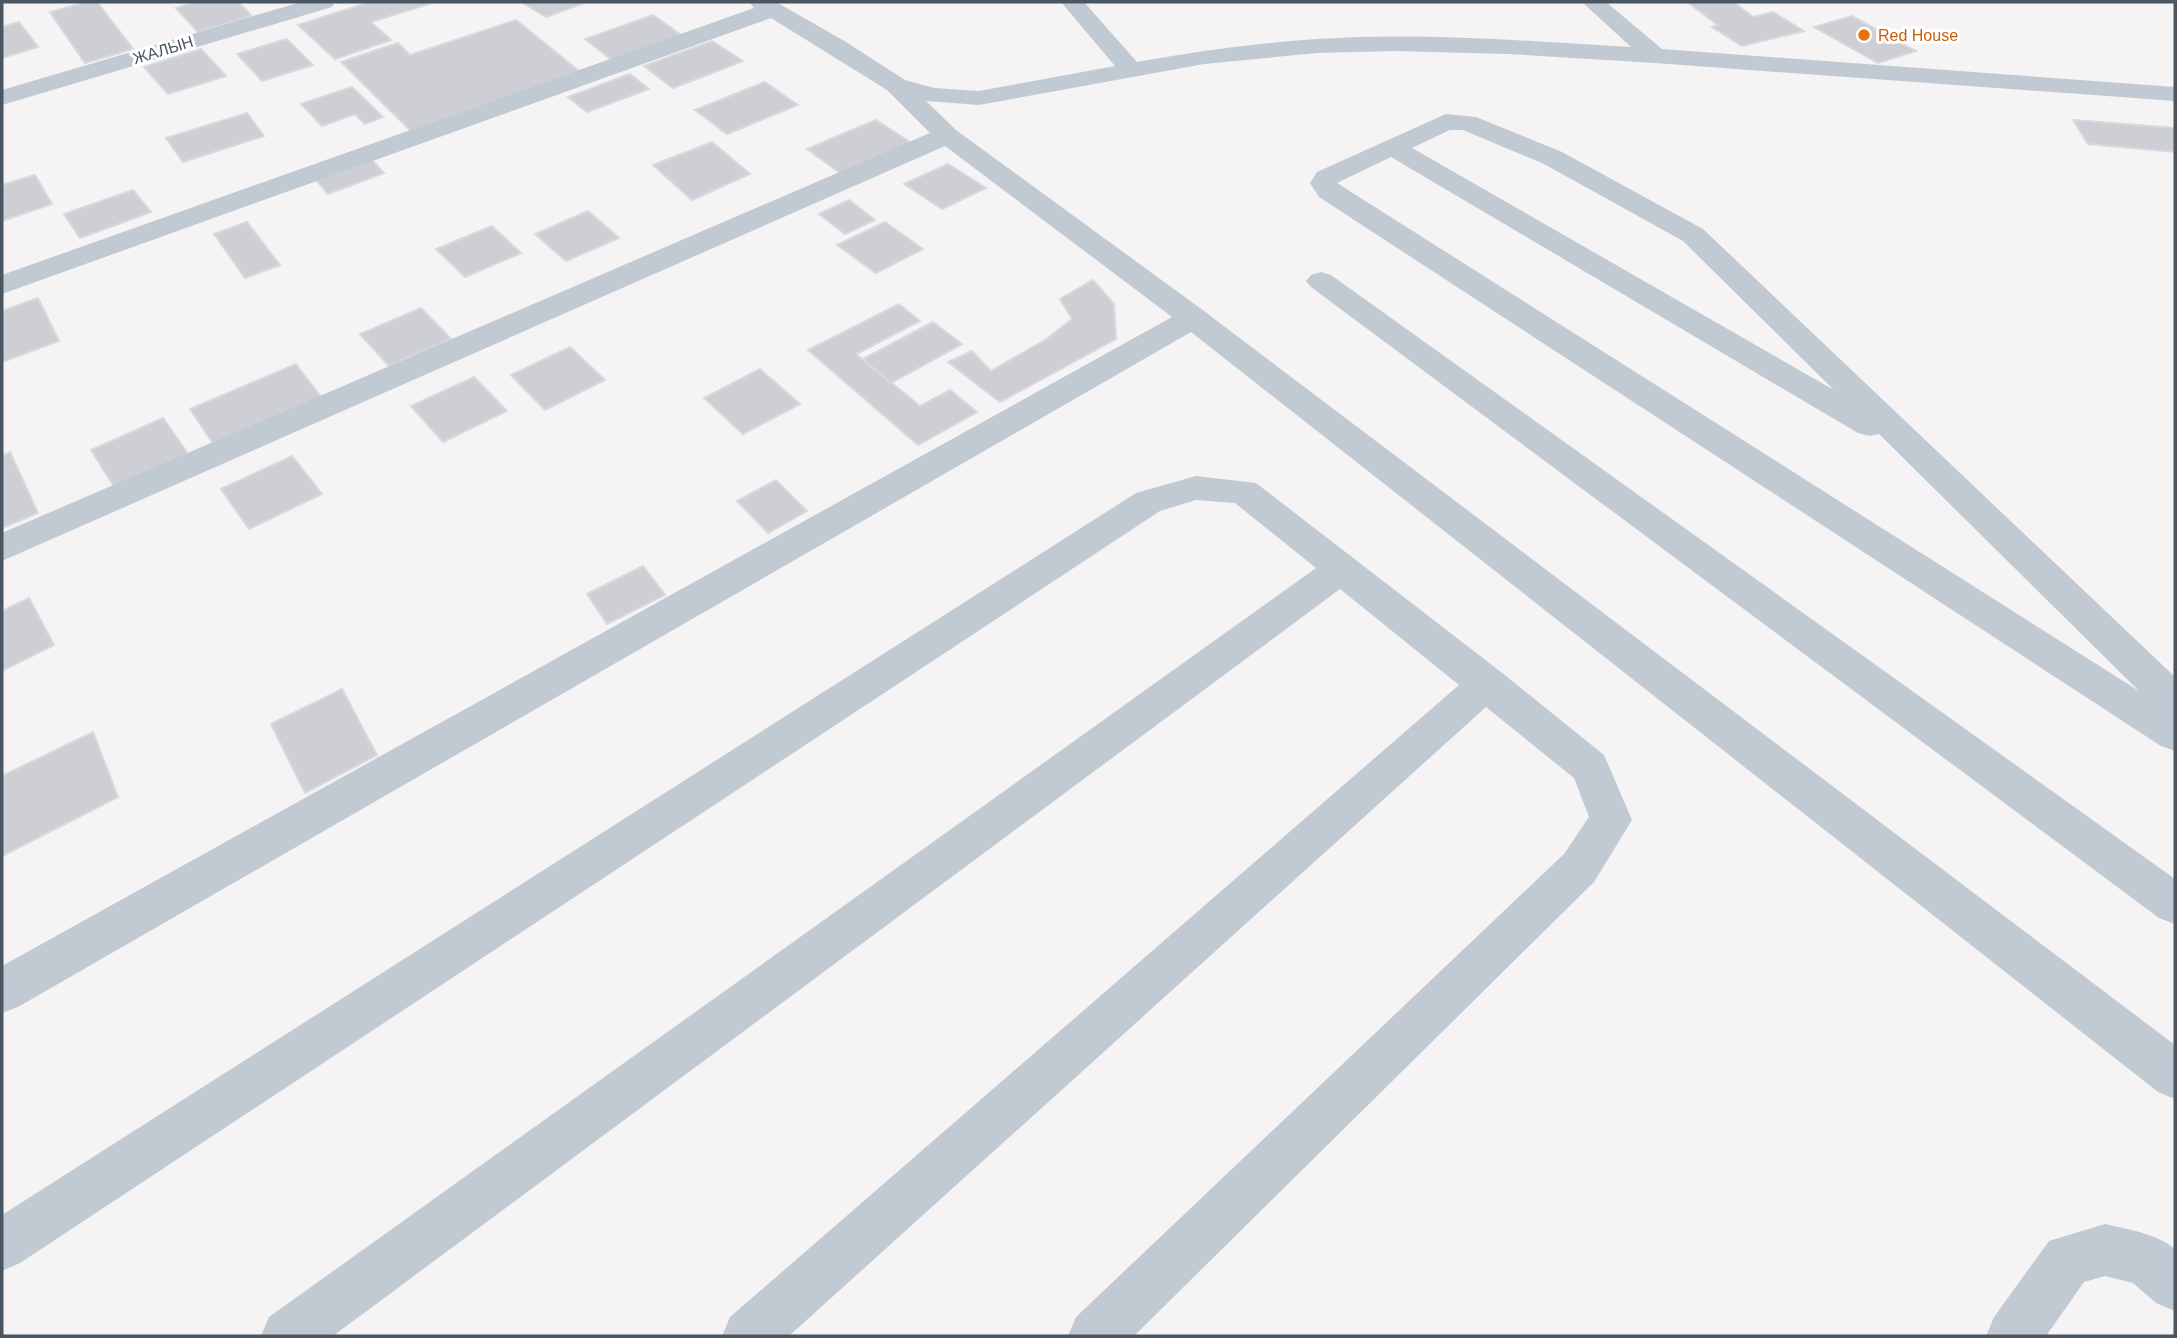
<svg xmlns="http://www.w3.org/2000/svg" width="2177" height="1338" font-family="Arial,sans-serif">
<style>
.building{fill:#cdcfd5;stroke:#d7d9de;stroke-width:2}
.lines{fill:none;stroke-linecap:round;stroke-linejoin:round}
.minor{fill:#c1cad2;fill-rule:evenodd}
.food-dot{fill:#e8710a;stroke:#fff;stroke-width:2.5}
.labels{text-anchor:middle;dominant-baseline:central;stroke-width:6;stroke-linejoin:round;paint-order:stroke}
.far-food-label{font-size:16px;fill:#c56008;stroke:#fff;text-anchor:start}
.far-street-label{font-size:16px;fill:#4a5661;stroke:#fff}
</style>
<rect width="100%" height="100%" fill="#f5f3f3"/>
<g class="building">
<polygon points="87,2 97,2 133,49 85,63 50,12"/>
<polygon points="197,2 238,2 252,16 198,32 176,8"/>
<polygon points="370,2 435,2 371,22 391,40 335,59 298,25"/>
<polygon points="521,2 587,2 546,17"/>
<polygon points="1687,2 1733,2 1753,17 1773,12 1804,31 1742,46 1712,27 1718,25"/>
<polygon points="653,15 681,35 612,60 585,39"/>
<polygon points="1852,16 1916,51 1878,63 1814,27"/>
<polygon points="516,20 579,71 411,131 341,62 398,43 410,55"/>
<polygon points="19,22 38,47 2,58 2,27"/>
<polygon points="287,39 313,65 262,81 237,54"/>
<polygon points="712,41 743,61 673,88 644,66"/>
<polygon points="201,49 226,76 168,94 144,67"/>
<polygon points="630,74 649,89 587,112 568,97"/>
<polygon points="765,82 798,105 727,134 695,110"/>
<polygon points="352,87 383,117 365,124 355,114 322,126 301,104"/>
<polygon points="247,113 264,136 183,162 166,138"/>
<polygon points="876,120 913,144 843,175 807,149"/>
<polygon points="2073,120 2175,128 2175,152 2088,144"/>
<polygon points="712,142 750,174 692,200 653,165"/>
<polygon points="372,160 384,173 328,194 316,180"/>
<polygon points="948,164 986,188 942,209 904,184"/>
<polygon points="35,175 52,204 2,221 2,185"/>
<polygon points="133,190 151,212 80,238 64,214"/>
<polygon points="849,200 875,220 845,234 819,214"/>
<polygon points="588,211 619,238 566,261 535,234"/>
<polygon points="247,222 280,265 245,278 214,234"/>
<polygon points="885,222 923,249 876,273 837,245"/>
<polygon points="492,226 521,253 465,277 436,249"/>
<polygon points="1093,280 1114,304 1116,339 1000,402 948,362 972,351 991,371 1045,340 1072,319 1060,299"/>
<polygon points="38,298 59,341 2,362 2,311"/>
<polygon points="899,304 920,321 856,354 920,406 950,390 977,412 918,445 808,350"/>
<polygon points="421,308 451,339 389,366 360,334"/>
<polygon points="933,322 962,344 891,383 863,359"/>
<polygon points="570,347 605,380 545,410 511,375"/>
<polygon points="296,364 324,401 216,448 190,409"/>
<polygon points="760,369 800,404 743,434 704,398"/>
<polygon points="474,377 507,411 443,442 411,406"/>
<polygon points="163,418 189,455 115,488 91,450"/>
<polygon points="10,452 38,513 2,528 2,456"/>
<polygon points="292,456 322,494 249,529 221,489"/>
<polygon points="776,480 807,511 768,533 737,501"/>
<polygon points="643,566 665,595 607,624 587,594"/>
<polygon points="29,598 54,645 2,671 2,611"/>
<polygon points="342,689 377,755 305,793 271,724"/>
<polygon points="93,732 118,797 2,856 2,776"/>
</g>
<g class="lines">
<g class="minor">
<polygon points="301,2 335,2 332,7 2,105 2,90"/>
<path d="M749,2H776L846,42L905,80L934,88L979,91L1115,66L1061,2H1084L1137,62C1196,51 1256,43 1317,39C1421,32 1527,41 1631,47L1582,2H1606L1662,49L2175,87V101L1655,63L1508,54L1395,51L1317,53L1204,64L979,105L926,101L956,130L1204,311L2175,1045V1099L2158,1092L1191,332L18,1007L2,1013V966L1172,317L945,146L2,561V533L930,133L887,90L771,18L2,294V275L754,8Z"/>
<path d="M1446,114L1476,117L1562,152L1703,229L2175,677V751L2161,746L1319,197L1310,183L1317,172ZM1450,130H1463L1544,164L1683,241L1834,390L1412,148ZM1391,157L1858,433L1870,436L1879,434L2139,691L1337,183Z"/>
<polygon points="1321,272 1331,275 2175,879 2175,924 2159,918 1311,287 1306,281 1311,275"/>
<polygon points="1196,476 1256,483 1501,672 1604,755 1632,820 1594,882 1134,1336 1068,1336 1076,1317 1564,854 1589,817 1574,778 1486,707 789,1336 722,1336 730,1317 1459,685 1340,589 333,1336 261,1336 269,1317 1316,568 1235,503 1196,500 1160,511 20,1263 2,1271 2,1215 1136,493"/>
<path d="M2105,1224C2130,1230 2155,1233 2175,1249V1311L2156,1303L2133,1283L2105,1276L2084,1282L2046,1336H1986L1994,1317L2049,1241Z"/>
</g>
</g>
<circle class="food-dot" cx="1864" cy="35" r="7"/>
<g class="labels">
<g class="far-food-label">
<text x="1878" y="35">Red House</text>
</g>
<g class="far-street-label">
<text transform="translate(163 50) rotate(-17)">ЖАЛЫН</text>
</g>
</g>
<rect width="2177" height="1338" fill="none" stroke="#4a5661" stroke-width="7"/>
</svg>
